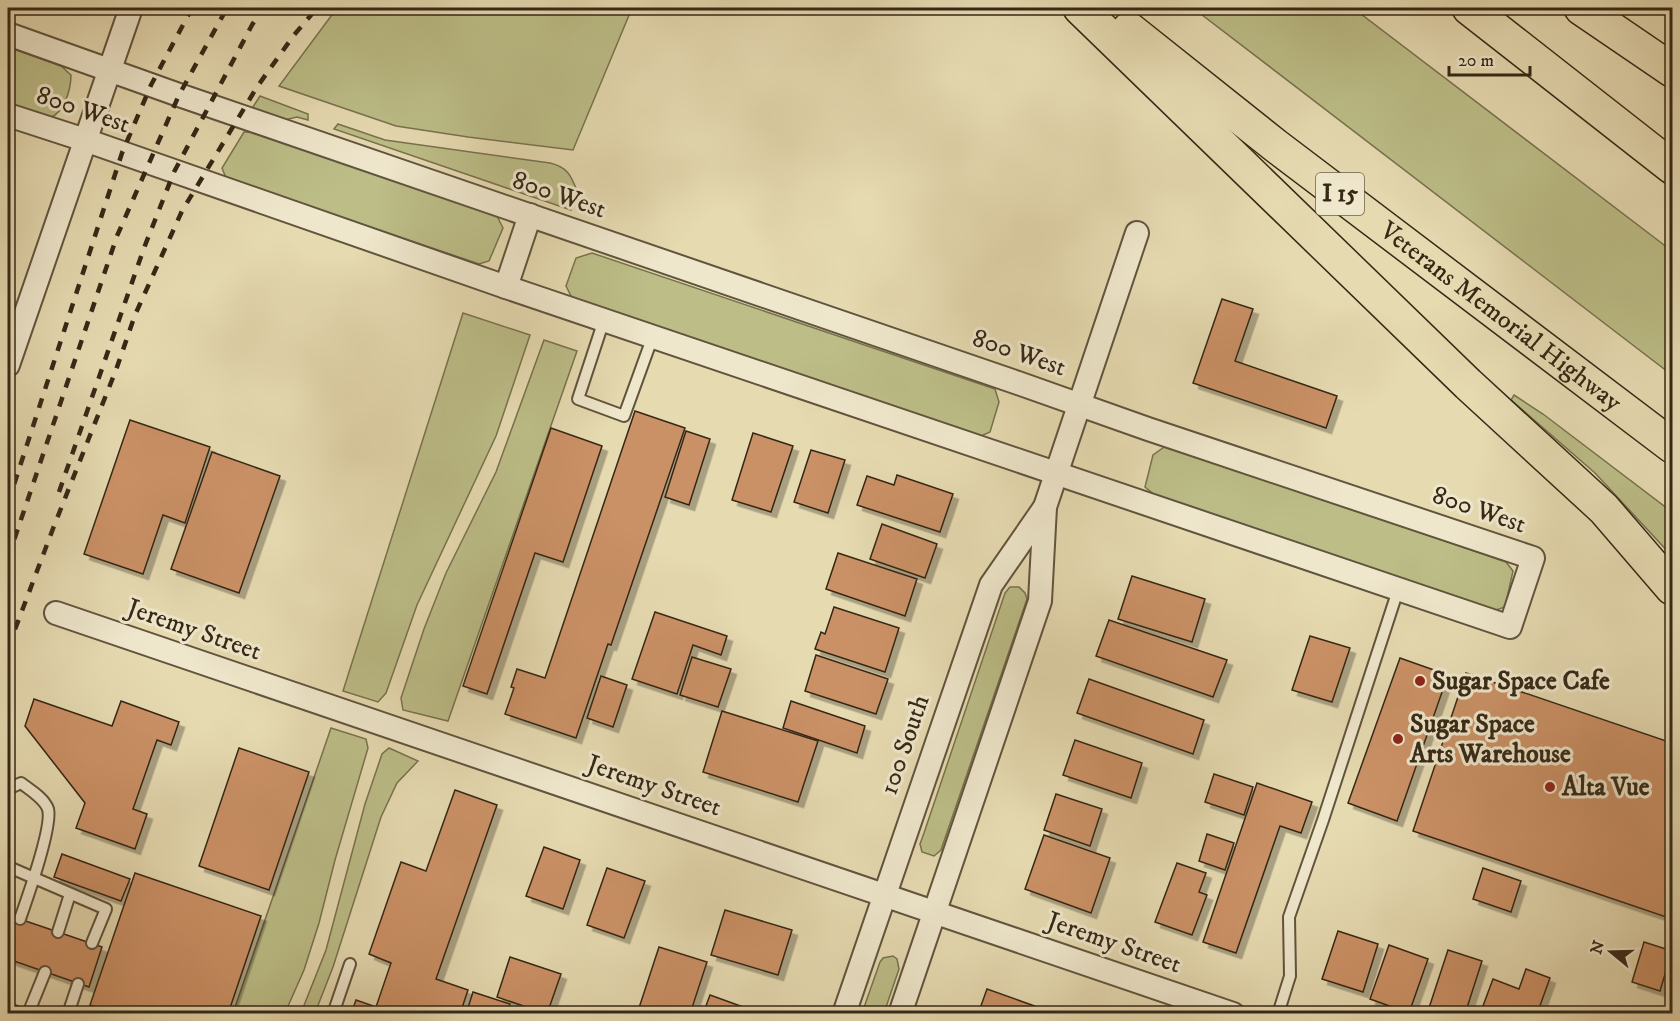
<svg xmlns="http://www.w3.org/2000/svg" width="1680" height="1021" font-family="'IM FELL DW Pica',serif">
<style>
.green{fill:#bcbd87;stroke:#78724e;stroke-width:1.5}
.building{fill:#cb9166;stroke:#352816;stroke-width:1.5;filter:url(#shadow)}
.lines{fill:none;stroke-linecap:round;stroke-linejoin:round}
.service-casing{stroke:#61543d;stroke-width:14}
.minor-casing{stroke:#61543d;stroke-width:26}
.motorway-casing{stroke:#352816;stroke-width:36}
.service{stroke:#efe7cc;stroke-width:10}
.minor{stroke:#efe7cc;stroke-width:22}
.motorway{stroke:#e6dab1;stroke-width:33}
.rail{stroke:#352816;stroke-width:4.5;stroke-dasharray:10 10;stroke-linecap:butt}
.poi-dot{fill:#8f2418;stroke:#efe7cc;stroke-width:2}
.labels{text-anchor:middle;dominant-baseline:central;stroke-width:6;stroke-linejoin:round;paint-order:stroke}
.shield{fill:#efe7cc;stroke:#6d614d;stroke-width:1.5}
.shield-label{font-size:24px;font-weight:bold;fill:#352816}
.street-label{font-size:26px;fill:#352816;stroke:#efe7cc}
.poi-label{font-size:26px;font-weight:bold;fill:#352816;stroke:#efe7cc;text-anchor:start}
</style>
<defs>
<filter id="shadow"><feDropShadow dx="5.5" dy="5.5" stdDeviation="0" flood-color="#0004"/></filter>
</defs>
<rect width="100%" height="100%" fill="#e6dab1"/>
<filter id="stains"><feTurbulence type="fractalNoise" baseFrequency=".00333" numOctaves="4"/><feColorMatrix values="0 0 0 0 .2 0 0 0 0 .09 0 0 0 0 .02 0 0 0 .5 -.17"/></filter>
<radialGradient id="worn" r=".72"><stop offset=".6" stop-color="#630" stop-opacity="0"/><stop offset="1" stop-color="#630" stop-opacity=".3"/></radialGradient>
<g class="green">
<polygon points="337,8 632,8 573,150 468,137 396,126 279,86"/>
<polygon points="1193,8 1353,8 1672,251 1672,375"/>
<path d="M8,47L61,66L71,75C71,90 64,112 50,118L8,106Z"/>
<polygon points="260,96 308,114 308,120 297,117 284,120 251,110"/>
<path d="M338,124L385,140L550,163C567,167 571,175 577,191L571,210L334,129Z"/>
<polygon points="244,132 256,132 497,216 503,228 489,261 479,264 226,178 222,168"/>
<polygon points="592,253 995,389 999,402 990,432 977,438 573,300 566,286 576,258"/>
<polygon points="463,313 530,335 496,436 417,605 386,693 378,702 343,691"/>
<polygon points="544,340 577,351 448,721 403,710 401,698 424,629 446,573 496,472"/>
<polygon points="1514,395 1543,414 1672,512 1672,556 1595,473 1511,400"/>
<polygon points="1167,445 1506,562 1513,571 1505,607 1490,612 1156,496 1145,487 1153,455"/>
<polygon points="1010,587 1019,587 1025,593 1027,599 941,850 934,856 922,852 920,844 924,833 1005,593"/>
<polygon points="331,728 366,739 368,748 335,860 319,923 304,970 285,1013 233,1013"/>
<polygon points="389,748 418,761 397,783 381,817 333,967 315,1013 301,1013 326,950 365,804 382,754"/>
<polygon points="893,956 897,959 899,969 884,1013 862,1013 880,962 883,958"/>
</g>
<g class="building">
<polygon points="1222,299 1253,309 1235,361 1337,396 1326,428 1193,383"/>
<polygon points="635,411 685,428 611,645 608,644 576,738 505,714 514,688 511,687 517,669 545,678"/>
<polygon points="130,420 210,447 185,523 163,515 143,574 84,554"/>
<polygon points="551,428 602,446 563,562 535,553 487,694 463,686"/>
<polygon points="686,431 710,439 689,505 665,497"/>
<polygon points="753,433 793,446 771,512 732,500"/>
<polygon points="811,450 845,460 828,513 794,502"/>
<polygon points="212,452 280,476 239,593 171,569"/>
<polygon points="897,475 953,494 940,532 857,505 867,476 894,485"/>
<polygon points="882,524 937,544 925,578 870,559"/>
<polygon points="838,553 917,579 905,616 826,589"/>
<polygon points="1132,576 1205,599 1192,642 1118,619"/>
<polygon points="834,607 899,628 885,672 815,649 821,632 825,634"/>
<polygon points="655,612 727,636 721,655 693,645 677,694 632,679"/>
<polygon points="1109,620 1227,660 1213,697 1096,656"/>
<polygon points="1310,636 1350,648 1332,702 1292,690"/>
<polygon points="816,655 888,679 876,714 805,691"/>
<polygon points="692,657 731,669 718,707 680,695"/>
<polygon points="1400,658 1448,675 1397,821 1348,803"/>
<polygon points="1466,673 1672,743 1672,919 1413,831"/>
<polygon points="601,676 627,685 613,727 587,718"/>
<polygon points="1089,679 1204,720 1193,754 1077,713"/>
<polygon points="34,699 112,726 121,701 179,722 171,745 157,740 133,809 147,814 135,849 76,828 85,803 25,726"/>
<polygon points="791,701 865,726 857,753 783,728"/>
<polygon points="722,711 818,741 798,802 703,772"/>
<polygon points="1075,740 1142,763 1131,798 1063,775"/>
<polygon points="239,748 309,772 269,890 199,866"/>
<polygon points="1214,774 1253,787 1244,815 1205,802"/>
<polygon points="1257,783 1312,802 1301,833 1280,826 1236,953 1203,942"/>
<polygon points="455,790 497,805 436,979 468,990 460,1014 351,1014 356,1000 376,1007 391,963 369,954 401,862 426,871"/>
<polygon points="1056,794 1102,809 1090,846 1044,830"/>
<polygon points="1207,834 1234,843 1225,870 1199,861"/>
<polygon points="1044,835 1110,858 1091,913 1025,889"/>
<polygon points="544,847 580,860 563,909 526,896"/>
<polygon points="62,854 130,879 121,901 54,877"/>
<polygon points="1177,863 1206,873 1199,892 1207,895 1192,935 1155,922"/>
<polygon points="607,868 645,881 624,938 587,925"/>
<polygon points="1483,868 1521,881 1511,912 1473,899"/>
<polygon points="135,873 261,916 228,1014 115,1014 90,1005"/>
<polygon points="725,910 792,930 778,975 711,955"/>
<polygon points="8,915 102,947 89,987 8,959"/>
<polygon points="1338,931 1378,944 1363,992 1322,979"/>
<polygon points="1644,942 1672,951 1660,991 1632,982"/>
<polygon points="1389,945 1428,959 1409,1013 1370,999"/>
<polygon points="659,947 707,962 690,1014 637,1014"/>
<polygon points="1448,950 1482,961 1465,1014 1427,1014"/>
<polygon points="510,957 561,974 547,1014 497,997"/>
<polygon points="1526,969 1550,978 1537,1014 1480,1014 1493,979 1519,989"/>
<polygon points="987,989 1043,1009 1041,1014 978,1014"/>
<polygon points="473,992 510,1004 507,1014 466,1014"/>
<polygon points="710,995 757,1012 756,1014 703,1014"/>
</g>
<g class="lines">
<defs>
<g id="service">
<polyline points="604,320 578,399 624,416 653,336"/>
<path d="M8,789L21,783C30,790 44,798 48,809C53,826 27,899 20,919"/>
<polyline points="11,868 106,909 92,943"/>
<polyline points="58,932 70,894"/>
<polyline points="8,1008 21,1014"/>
<polyline points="28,1014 45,972"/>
<polyline points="68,1014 78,984"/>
<polyline points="333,1014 350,964"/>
<polyline points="1278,1014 1290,976 1289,917 1323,820 1398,590"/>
</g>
<g id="minor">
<polyline points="8,34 179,95 1018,383 1148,429 1533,558 1510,627 506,287 85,140 8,115"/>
<polyline points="506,287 530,215"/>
<polyline points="8,365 131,8"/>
<polyline points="56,613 1233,1014"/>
<polyline points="844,1014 991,585 1045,507"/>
<polyline points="900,1014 1040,601 1045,507 1137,233"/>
</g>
<g id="motorway">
<polyline points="1080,8 1468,384 1604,509 1672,588"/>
<polyline points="1469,8 1672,167"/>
<polyline points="1581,8 1672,70"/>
<path id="s1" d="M1129,29L1276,146L1672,446"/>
</g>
</defs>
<use href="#service" class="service-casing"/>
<use href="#minor" class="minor-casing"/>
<use href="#motorway" class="motorway-casing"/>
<use href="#service" class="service"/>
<use href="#minor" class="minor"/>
<use href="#motorway" class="motorway"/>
<g class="rail">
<polyline points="59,492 144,248 174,172 252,25 263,8"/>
<polyline points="8,503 122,153 151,85 192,8"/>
<polyline points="8,558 117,236 179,95 227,8"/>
<polyline points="8,648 54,526 116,370 135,315 182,211 257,87 294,35 317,8"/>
</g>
</g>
<g class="poi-dot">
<circle cx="1420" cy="681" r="6"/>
<circle cx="1398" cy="739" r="6"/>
<circle cx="1550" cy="787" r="6"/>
</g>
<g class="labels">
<rect class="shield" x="1316" y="173" width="48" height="42" rx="4.5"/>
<g class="shield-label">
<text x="1340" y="194">I 15</text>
</g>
<g class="street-label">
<text transform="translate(83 110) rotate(19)">800 West</text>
<text transform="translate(559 195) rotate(19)">800 West</text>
<text stroke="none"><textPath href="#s1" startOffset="470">Veterans Memorial Highway</textPath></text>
<text transform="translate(1019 353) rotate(19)">800 West</text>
<text transform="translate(1479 510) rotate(19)">800 West</text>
<text transform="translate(194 630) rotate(19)">Jeremy Street</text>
<text transform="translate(905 745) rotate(-71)">100 South</text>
<text transform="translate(654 786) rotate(19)">Jeremy Street</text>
<text transform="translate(1114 943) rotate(19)">Jeremy Street</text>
</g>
<g class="poi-label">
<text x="1432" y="681">Sugar Space Cafe</text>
<text x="1410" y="724">Sugar Space<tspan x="1410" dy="30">Arts Warehouse</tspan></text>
<text x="1562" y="787">Alta Vue</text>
</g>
</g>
<rect width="1680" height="1021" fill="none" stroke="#e6dab1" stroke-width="30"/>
<rect x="9" y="9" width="1662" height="1003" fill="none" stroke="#352816" stroke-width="3"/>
<rect x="15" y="15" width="1650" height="991" fill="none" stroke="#352816" stroke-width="1.5"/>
<g transform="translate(1611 952) rotate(289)" stroke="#efe7cc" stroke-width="4.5" paint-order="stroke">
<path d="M0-4.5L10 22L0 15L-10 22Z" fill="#352816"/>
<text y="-9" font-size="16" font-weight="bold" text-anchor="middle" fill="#352816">N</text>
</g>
<path d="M1449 66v9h81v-9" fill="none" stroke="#352816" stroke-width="3"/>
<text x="1458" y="66" font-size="18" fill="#352816" stroke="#efe7cc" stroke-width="4.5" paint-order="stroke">20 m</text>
<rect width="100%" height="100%" filter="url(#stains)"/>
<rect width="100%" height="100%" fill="url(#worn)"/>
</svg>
